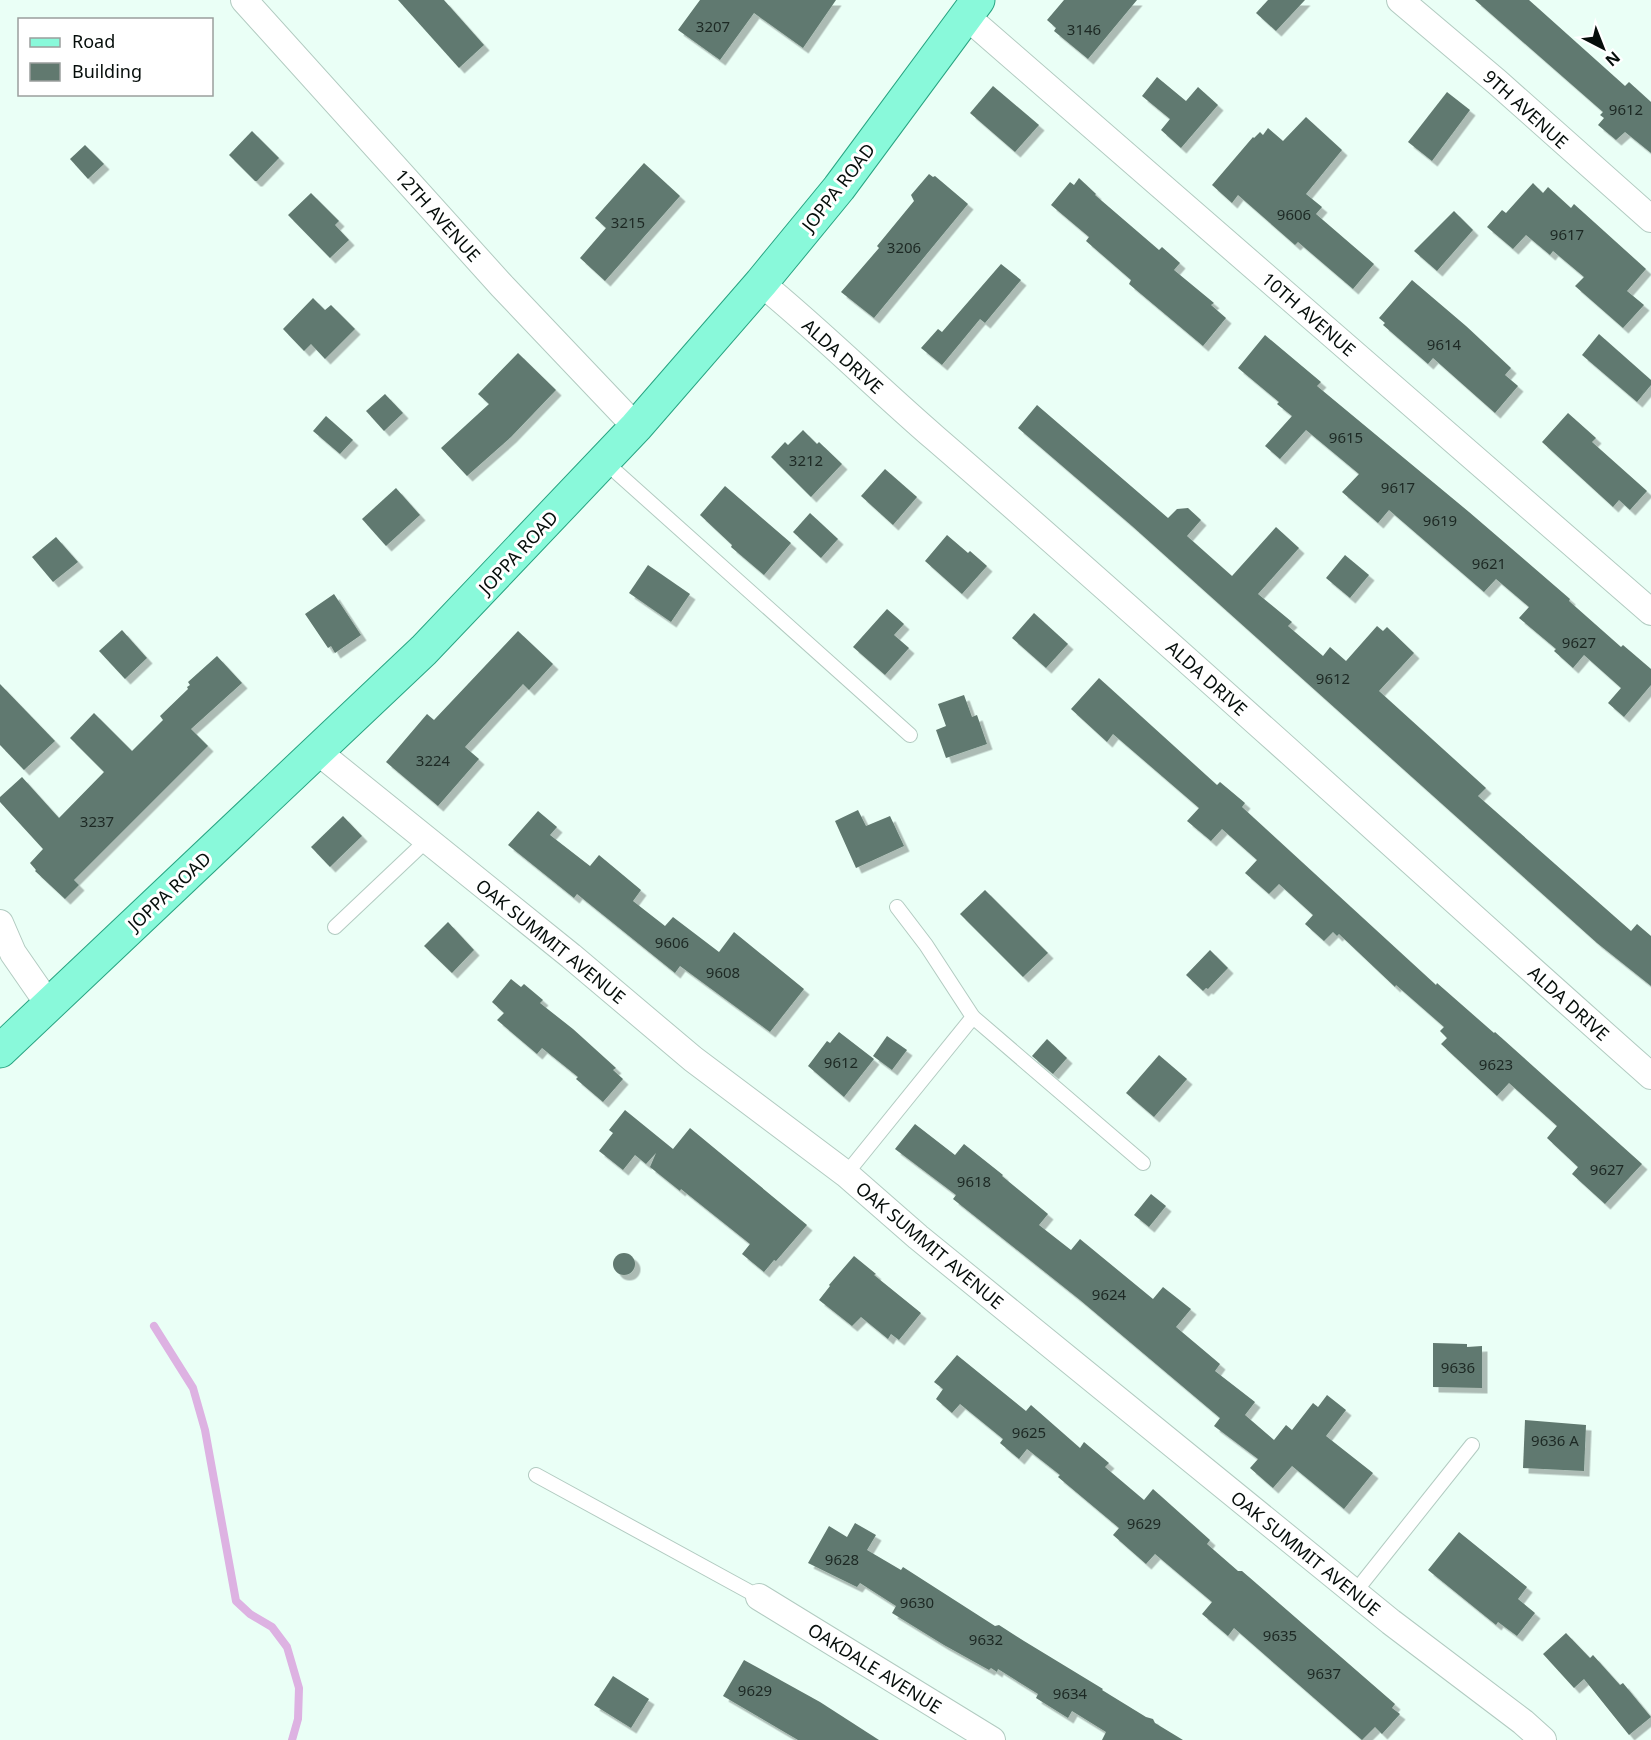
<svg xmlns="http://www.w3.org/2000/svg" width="1651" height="1740" font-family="'Noto Sans',sans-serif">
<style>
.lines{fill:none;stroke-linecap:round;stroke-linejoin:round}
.stream{stroke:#ddb2e2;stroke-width:8}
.building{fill:#61796f;filter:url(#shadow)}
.lane-casing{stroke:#b2cbc1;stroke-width:16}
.street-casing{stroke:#b2cbc1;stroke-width:28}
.primary-casing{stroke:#28a482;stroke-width:35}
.lane{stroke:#fff;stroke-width:14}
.street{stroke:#fff;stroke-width:26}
.primary{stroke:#89f9da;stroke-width:33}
.labels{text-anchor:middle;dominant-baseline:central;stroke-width:6;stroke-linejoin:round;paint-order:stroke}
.number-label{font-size:15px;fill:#1d2924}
.street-label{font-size:18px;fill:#060e0b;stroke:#fff}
</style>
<defs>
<filter id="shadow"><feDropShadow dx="5.5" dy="5.5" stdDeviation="0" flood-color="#0004"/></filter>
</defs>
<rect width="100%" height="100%" fill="#eafff6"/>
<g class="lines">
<polyline class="stream" points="154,1326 193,1388 205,1430 236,1601 250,1614 272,1627 287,1647 299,1688 298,1719 292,1740"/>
</g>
<g class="building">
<polygon points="398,0 444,0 484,45 459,68"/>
<polygon points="700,0 836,0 803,48 754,13 720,60 678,30"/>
<polygon points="1064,0 1137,0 1088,59 1054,31 1056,28 1047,20"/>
<polygon points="1268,0 1305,0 1276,31 1256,13"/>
<polygon points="1475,0 1529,0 1625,86 1629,82 1651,102 1651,153 1625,132 1616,140 1598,125 1604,118 1600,115 1603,112"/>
<polygon points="1157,77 1186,101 1198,87 1218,105 1181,148 1161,130 1170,119 1142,96"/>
<polygon points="993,86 1039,125 1015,152 970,113"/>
<polygon points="1447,92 1470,110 1432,161 1408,142"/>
<polygon points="1306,117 1342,150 1306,194 1322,207 1316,214 1374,264 1353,289 1298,242 1295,245 1238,195 1232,203 1212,185 1253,137 1254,138 1260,132 1263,135 1268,128 1283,141"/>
<polygon points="252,131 279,158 257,181 255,181 229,155"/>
<polygon points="85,145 104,164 88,179 70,159"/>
<polygon points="644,163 680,196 605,281 580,258 606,228 595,218"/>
<polygon points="929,174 933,177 935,176 968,204 874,318 841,292 879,248 877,246 914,201 911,195"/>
<polygon points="1079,178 1096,194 1095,195 1159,250 1162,247 1180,263 1174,270 1214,303 1211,305 1226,318 1203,346 1129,284 1131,280 1086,241 1089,237 1051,205 1070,182 1074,185"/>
<polygon points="1533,183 1543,193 1548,187 1571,208 1574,204 1646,269 1627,291 1644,305 1623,328 1575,286 1584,277 1553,251 1550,255 1526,235 1513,249 1487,227 1502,210 1506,213"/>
<polygon points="311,193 339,221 335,225 349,240 330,258 288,215"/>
<polygon points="1454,211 1473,230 1437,271 1414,251"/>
<polygon points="1001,264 1021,280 985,323 980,319 942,365 921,348 938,329 942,332"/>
<polygon points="1412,280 1466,326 1511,368 1505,375 1518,386 1495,413 1433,358 1428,364 1383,325 1385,323 1379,318"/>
<polygon points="313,298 325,310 331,305 355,329 325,359 311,344 304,351 283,329"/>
<polygon points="1599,334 1651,380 1651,385 1637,402 1582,355"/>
<polygon points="1265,335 1321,382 1317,386 1469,512 1570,599 1569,601 1621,647 1623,645 1651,669 1651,685 1624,717 1608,703 1621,688 1584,655 1573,668 1554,651 1556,649 1519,618 1529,607 1496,579 1484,592 1389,510 1378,523 1342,492 1359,474 1306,430 1280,459 1265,446 1292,416 1277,404 1279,402 1238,368"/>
<polygon points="518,353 556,390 511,437 467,476 441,448 489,404 478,394"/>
<polygon points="385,394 403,413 384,431 366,411"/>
<polygon points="1037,405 1168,518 1177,509 1188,508 1201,520 1187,536 1232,576 1276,527 1299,548 1258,594 1292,622 1288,626 1323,656 1330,647 1346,661 1377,626 1383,631 1387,627 1414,653 1379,691 1486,788 1478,796 1631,931 1637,924 1651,936 1651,986 1597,943 1132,526 1018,428"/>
<polygon points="1568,413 1596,438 1592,442 1647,491 1630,510 1619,500 1613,507 1542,442"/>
<polygon points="326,416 353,440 340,454 313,431"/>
<polygon points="803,430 817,444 819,442 842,464 811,497 771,457 785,442 788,445"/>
<polygon points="885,469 917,497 893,525 861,496"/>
<polygon points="725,486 791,543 764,575 731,547 732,545 700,515"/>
<polygon points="396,488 420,515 386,546 362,519"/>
<polygon points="810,513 838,539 821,558 793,532"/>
<polygon points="947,535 968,553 970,551 987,566 962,594 925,561"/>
<polygon points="56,537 78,562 53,582 32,557"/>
<polygon points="1345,555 1369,575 1350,598 1326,578"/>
<polygon points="648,565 690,594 671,622 629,593"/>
<polygon points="334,594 361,635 335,653 331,646 328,648 305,614"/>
<polygon points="887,609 904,624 894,635 909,648 885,675 853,647"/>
<polygon points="1034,613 1068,644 1046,668 1012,638"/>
<polygon points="122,630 147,658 125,679 99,651"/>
<polygon points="518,631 553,664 529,690 523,684 465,747 479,759 438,806 386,762 427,714 434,720"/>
<polygon points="217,656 242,683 191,729 208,746 74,880 79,885 65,899 35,871 36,870 30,863 43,849 0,802 0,797 22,777 59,818 104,772 70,738 94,713 132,751 163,720 160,716 188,689 187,687 190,685 188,682"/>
<polygon points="1099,678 1217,785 1220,782 1245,803 1242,807 1436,985 1437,983 1494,1033 1495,1032 1642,1164 1605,1204 1572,1174 1578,1167 1547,1138 1557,1126 1509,1083 1497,1096 1441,1044 1447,1038 1440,1031 1444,1027 1396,985 1395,987 1339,934 1337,936 1333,932 1324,941 1305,924 1313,915 1279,884 1269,894 1245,873 1257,860 1222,829 1211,841 1187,821 1199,808 1113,734 1107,742 1071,709"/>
<polygon points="0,684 55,741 24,770 0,745"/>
<polygon points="964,695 972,717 977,715 987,744 946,758 936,730 946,726 938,704"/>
<polygon points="858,810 866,826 890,816 904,846 856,868 835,821"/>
<polygon points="538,811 557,827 550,835 590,866 599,855 641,890 633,901 665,926 673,917 719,952 734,932 804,989 770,1032 680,966 675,973 577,894 574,898 508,845"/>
<polygon points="343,816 362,836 330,867 311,847"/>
<polygon points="985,890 1048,953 1023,977 960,914"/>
<polygon points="448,922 474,950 452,973 424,946"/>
<polygon points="1210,950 1228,968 1208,989 1206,988 1203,991 1186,975"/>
<polygon points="511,979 521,987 524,984 543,1000 540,1003 573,1029 616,1068 613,1070 623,1079 603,1102 576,1079 578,1077 542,1048 537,1054 497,1020 504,1013 492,1002"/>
<polygon points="839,1032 874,1059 844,1097 808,1066 827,1041 830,1043"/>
<polygon points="887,1036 907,1050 892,1070 873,1056"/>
<polygon points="1047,1039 1067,1058 1053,1074 1032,1056"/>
<polygon points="1159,1055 1187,1079 1154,1117 1126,1093"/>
<polygon points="625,1110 673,1149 690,1128 807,1225 776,1261 774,1260 764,1272 742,1254 750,1244 681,1189 680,1191 650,1167 656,1153 646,1164 635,1155 623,1170 599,1151 613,1133 609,1130"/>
<polygon points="915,1124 955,1155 964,1144 1003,1175 1002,1176 1048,1214 1039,1225 1071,1250 1080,1239 1153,1299 1163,1287 1191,1309 1176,1327 1220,1364 1215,1371 1255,1402 1245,1415 1274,1440 1286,1425 1292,1430 1313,1403 1318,1407 1327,1395 1346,1410 1326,1436 1373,1473 1344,1509 1292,1466 1273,1488 1250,1468 1258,1459 1214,1426 1220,1418 1080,1300 953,1199 956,1195 895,1149"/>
<polygon points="1151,1194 1166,1206 1149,1227 1134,1215"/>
<circle cx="624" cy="1264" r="11"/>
<polygon points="854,1256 876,1274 874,1275 921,1313 899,1340 891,1334 888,1339 861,1317 852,1326 819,1300 830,1286 829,1285"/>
<polygon points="1433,1343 1467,1344 1467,1347 1482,1346 1482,1388 1433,1387"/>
<polygon points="957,1355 1026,1411 1031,1405 1080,1448 1084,1442 1109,1463 1105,1467 1144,1500 1153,1489 1210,1540 1207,1544 1238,1571 1242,1571 1395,1704 1392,1708 1400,1714 1382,1734 1375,1727 1362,1740 1234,1628 1228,1636 1202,1614 1212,1602 1155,1554 1146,1564 1113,1535 1119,1528 1058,1477 1060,1475 1027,1449 1019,1459 1000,1443 1003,1439 960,1404 952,1413 936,1399 943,1389 934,1382"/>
<polygon points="1525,1420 1586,1425 1584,1471 1523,1468"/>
<polygon points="855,1523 876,1535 867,1550 901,1570 903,1567 995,1626 999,1625 1024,1641 1103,1689 1102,1690 1146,1717 1153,1719 1155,1723 1183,1740 1102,1740 1106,1732 1072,1711 1068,1718 1036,1698 1038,1694 998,1669 997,1672 991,1668 989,1670 944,1645 892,1613 896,1606 860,1583 857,1587 808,1563 829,1526 847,1537"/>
<polygon points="1459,1532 1527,1587 1518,1599 1535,1613 1517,1636 1498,1622 1496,1625 1428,1570"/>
<polygon points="1566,1633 1590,1658 1593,1655 1620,1685 1623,1683 1651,1717 1629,1735 1584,1679 1574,1688 1543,1654"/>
<polygon points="744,1660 820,1702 879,1740 798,1740 723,1696"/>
<polygon points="613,1676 649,1699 631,1728 594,1705"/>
</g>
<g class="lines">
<defs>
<g id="lane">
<polyline points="604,461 910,735"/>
<polyline points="335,927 427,840"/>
<polyline points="973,1017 1143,1163"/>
<polyline points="846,1174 973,1017 926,945 897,907"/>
<polyline points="536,1475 759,1597"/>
<polyline points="1355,1592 1472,1445"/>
</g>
<g id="street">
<polyline points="244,0 502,286 636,427"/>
<polyline points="1400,0 1497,82 1651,219"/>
<polyline points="966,16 1651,612"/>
<path d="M761,283C821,332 876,387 935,438C1177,647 1412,864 1651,1076"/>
<polyline points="317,751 571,956 693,1059 846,1174 918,1237 1391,1622 1523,1722 1543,1740"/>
<polyline points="0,923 13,953 49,1005"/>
<polyline points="759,1597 992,1740"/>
</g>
<polyline id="primary" points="0,1051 424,650 636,427 761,283 839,188 978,0"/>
</defs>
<use href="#lane" class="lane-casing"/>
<use href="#street" class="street-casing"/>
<use href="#primary" class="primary-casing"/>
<use href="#lane" class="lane"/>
<use href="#street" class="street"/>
<use href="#primary" class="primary"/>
</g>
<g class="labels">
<g class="number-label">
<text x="713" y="26">3207</text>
<text x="1084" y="29">3146</text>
<text x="1626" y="109">9612</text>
<text x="1294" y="214">9606</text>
<text x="628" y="222">3215</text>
<text x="1567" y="234">9617</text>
<text x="904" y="247">3206</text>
<text x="1444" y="344">9614</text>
<text x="1346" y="437">9615</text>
<text x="806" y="460">3212</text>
<text x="1398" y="487">9617</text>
<text x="1440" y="520">9619</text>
<text x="1489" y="563">9621</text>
<text x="1579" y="642">9627</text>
<text x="1333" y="678">9612</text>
<text x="433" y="760">3224</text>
<text x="97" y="821">3237</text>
<text x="672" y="942">9606</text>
<text x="723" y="972">9608</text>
<text x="841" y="1062">9612</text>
<text x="1496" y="1064">9623</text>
<text x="1607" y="1169">9627</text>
<text x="974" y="1181">9618</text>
<text x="1109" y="1294">9624</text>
<text x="1458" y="1367">9636</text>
<text x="1029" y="1432">9625</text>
<text x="1555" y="1440">9636 A</text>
<text x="1144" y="1523">9629</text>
<text x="842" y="1559">9628</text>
<text x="917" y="1602">9630</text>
<text x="1280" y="1635">9635</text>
<text x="986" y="1639">9632</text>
<text x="1324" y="1673">9637</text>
<text x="755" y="1690">9629</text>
<text x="1070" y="1693">9634</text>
</g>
<g class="street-label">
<text transform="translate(1526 109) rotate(42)">9TH AVENUE</text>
<text transform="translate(838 187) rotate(-52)">JOPPA ROAD</text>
<text transform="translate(438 215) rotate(48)">12TH AVENUE</text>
<text transform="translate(1309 314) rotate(41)">10TH AVENUE</text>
<text transform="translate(843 356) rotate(42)">ALDA DRIVE</text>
<text transform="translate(518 552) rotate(-47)">JOPPA ROAD</text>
<text transform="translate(1207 678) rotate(42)">ALDA DRIVE</text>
<text transform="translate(169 891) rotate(-43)">JOPPA ROAD</text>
<text transform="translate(551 941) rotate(39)">OAK SUMMIT AVENUE</text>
<text transform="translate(1569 1003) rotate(42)">ALDA DRIVE</text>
<text transform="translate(930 1245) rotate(40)">OAK SUMMIT AVENUE</text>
<text transform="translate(1306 1553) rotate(39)">OAK SUMMIT AVENUE</text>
<text transform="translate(875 1668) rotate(32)">OAKDALE AVENUE</text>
</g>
</g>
<rect x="18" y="18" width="195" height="78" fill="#ffffff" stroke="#9b9f9d" stroke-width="1.5"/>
<rect x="30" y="38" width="30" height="9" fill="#89f9da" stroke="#9b9f9d" stroke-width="1.5"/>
<text x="72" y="48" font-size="18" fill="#060e0b">Road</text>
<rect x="30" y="63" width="30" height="18" fill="#61796f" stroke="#9b9f9d" stroke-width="1.5"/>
<text x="72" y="78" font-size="18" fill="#060e0b">Building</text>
<g transform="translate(1603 48) rotate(138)" stroke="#ffffff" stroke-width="4.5" paint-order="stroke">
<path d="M0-4.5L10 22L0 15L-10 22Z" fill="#060e0b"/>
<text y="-9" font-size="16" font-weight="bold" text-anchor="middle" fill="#060e0b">N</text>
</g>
</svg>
